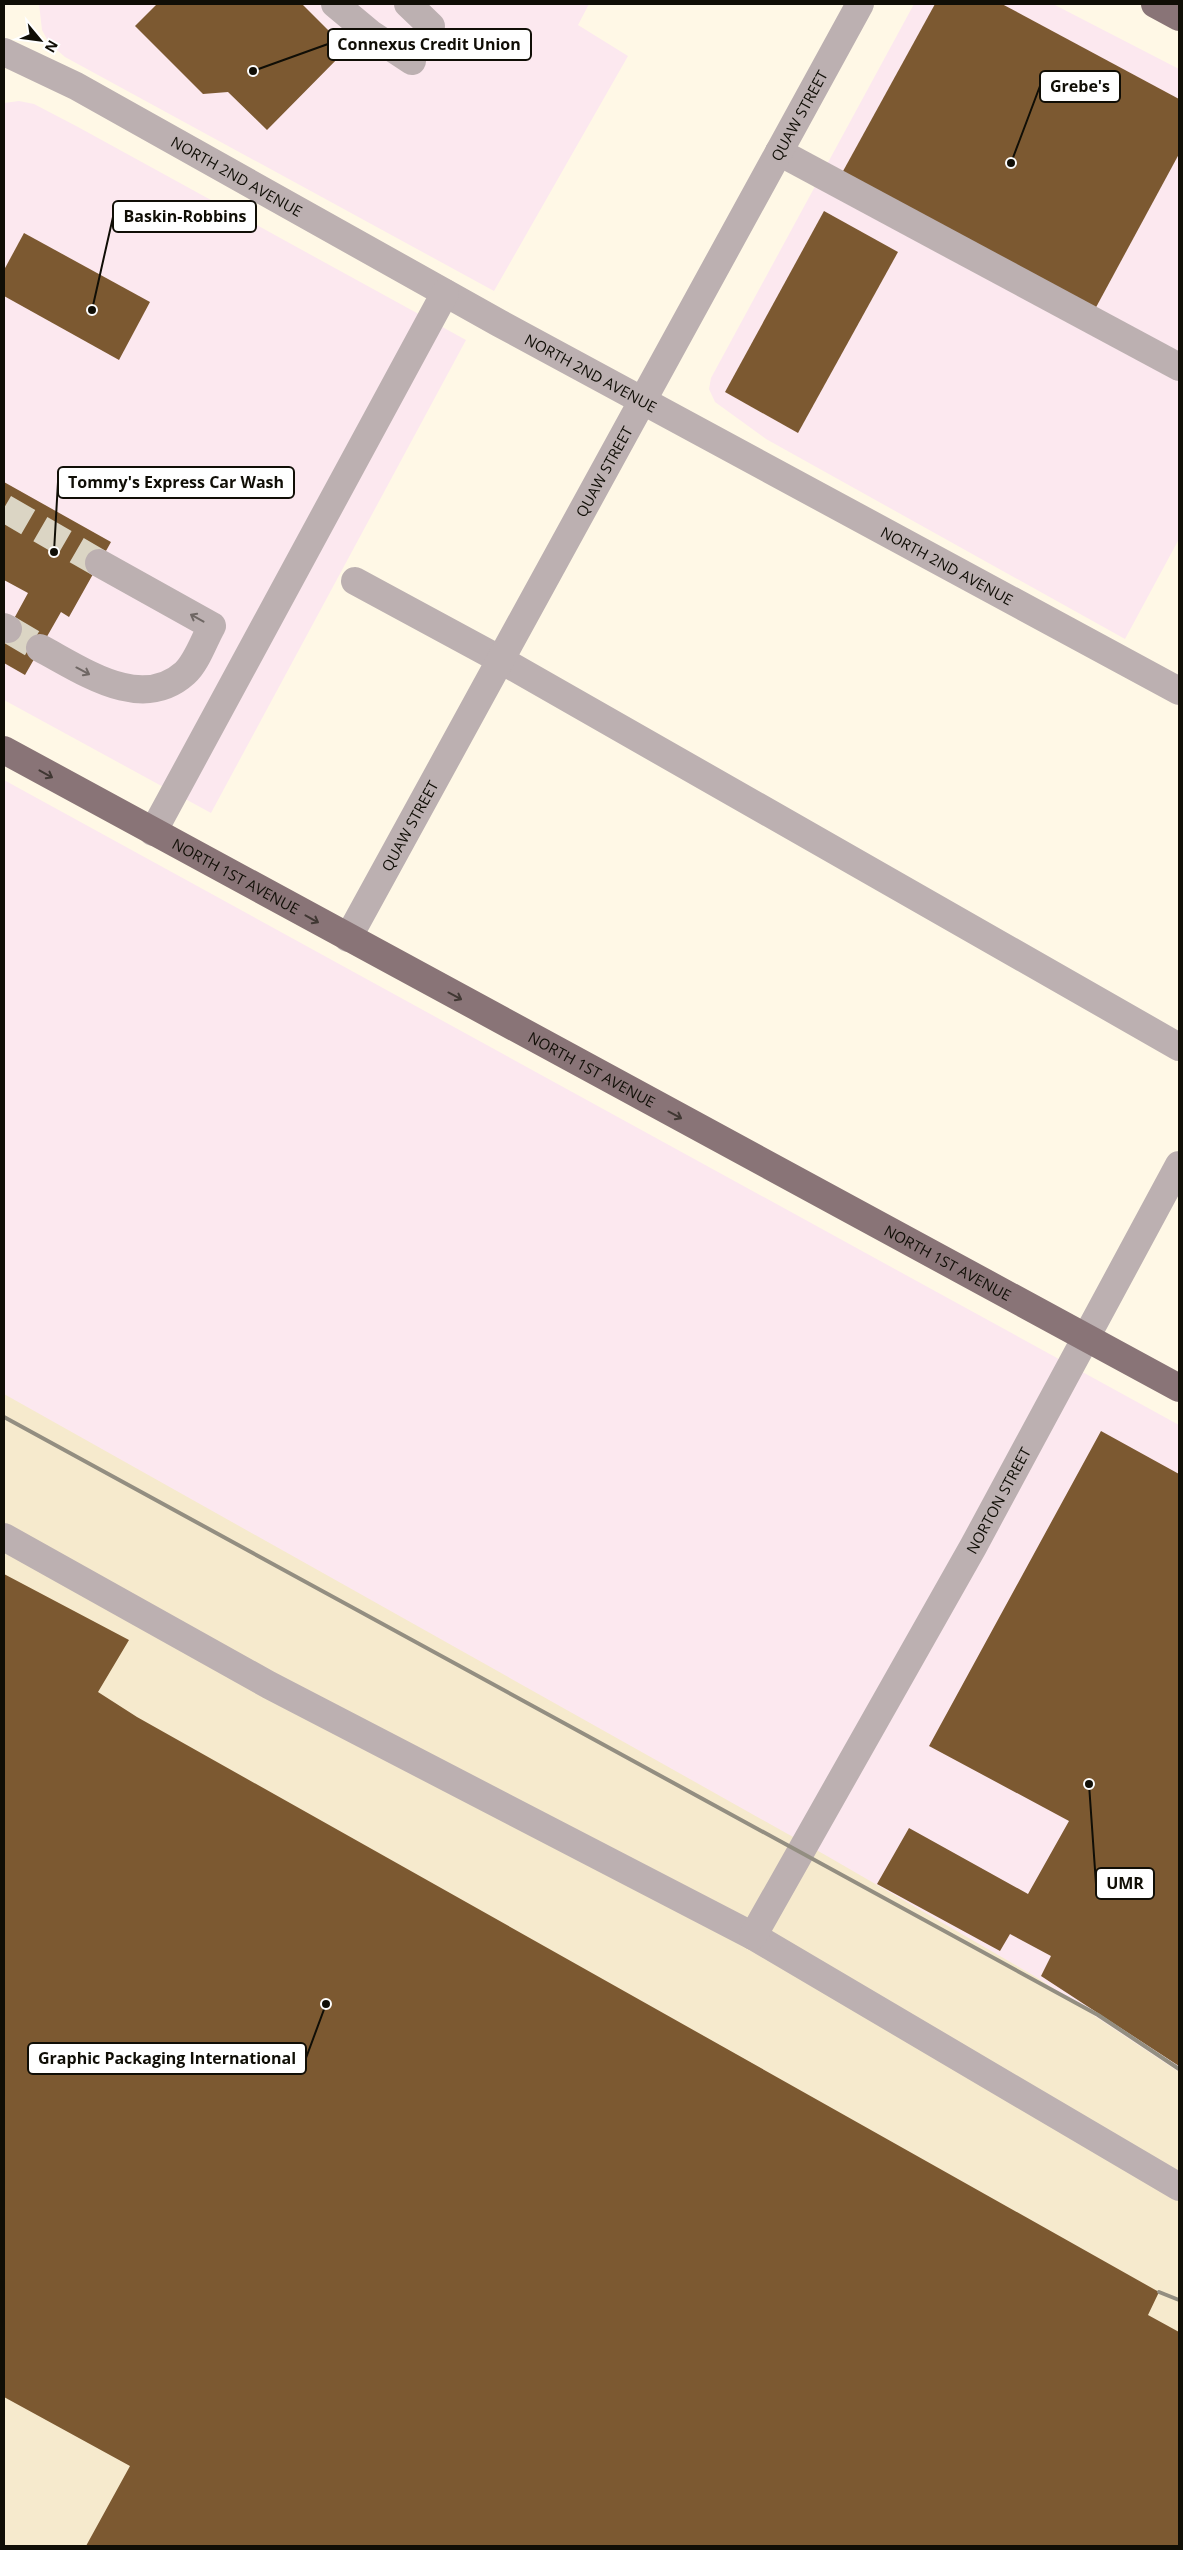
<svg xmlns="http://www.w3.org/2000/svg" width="1183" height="2550" font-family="'Open Sans',sans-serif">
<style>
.commercial{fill:#fce8ef}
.built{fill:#f6eacd}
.building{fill:#7c5931}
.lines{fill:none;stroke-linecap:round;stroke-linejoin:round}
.minor-tunnel{stroke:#dbd5c4;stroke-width:28;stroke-dasharray:28 14;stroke-linecap:butt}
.minor{stroke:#bcb0b1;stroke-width:28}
.major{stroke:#897477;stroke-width:28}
.rail{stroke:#938e81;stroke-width:4}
.oneway{stroke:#6f6764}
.oneway2{stroke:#403733}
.labels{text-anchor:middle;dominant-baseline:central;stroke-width:5;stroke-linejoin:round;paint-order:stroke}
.street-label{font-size:15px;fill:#100e06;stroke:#fff}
.leader{fill:none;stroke:#100e06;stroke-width:2}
.callout-dot{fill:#100e06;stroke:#fff;stroke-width:2}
.callout{fill:#fff;stroke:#100e06;stroke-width:2}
.callout-label{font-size:16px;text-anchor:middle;font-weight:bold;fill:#100e06}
</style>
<rect width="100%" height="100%" fill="#fff8e6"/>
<g class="commercial">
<polygon points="39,4 589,4 578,25 628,56 494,291 65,57 49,43 42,30"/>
<polygon points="914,4 1053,4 1179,69 1179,539 1125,639 766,439 715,402 709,389 711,378"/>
<polygon points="19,101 34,104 78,127 466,340 211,813 4,700 4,103"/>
<polygon points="4,780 1179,1425 1179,2072 1036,1977 4,1395"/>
</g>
<polygon class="built" points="4,1394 827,1856 1036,1977 1179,2072 1179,2546 4,2546"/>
<g class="building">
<polygon points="157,4 302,4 347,49 267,130 228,92 203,94 135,26"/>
<polygon points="935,4 1002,4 1179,99 1179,154 1094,311 842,173"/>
<polygon points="824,211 898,252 798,433 725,392"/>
<polygon points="24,233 150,302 119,360 4,296 4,270"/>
<polygon points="4,482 111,542 69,617 61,612 25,675 4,663 4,637 28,593 4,580"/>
<polygon points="1101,1431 1179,1474 1179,2066 1041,1976 1051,1956 1010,1934 1000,1951 877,1884 909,1828 1028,1894 1069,1821 929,1746"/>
<polygon points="4,1574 129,1640 98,1692 137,1717 1159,2292 1148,2315 1179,2332 1179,2546 86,2546 130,2466 4,2397"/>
</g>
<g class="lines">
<g class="minor-tunnel">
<polyline points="4,508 99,563"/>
<polyline points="8,629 40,648"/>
</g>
<g class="minor">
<polyline points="335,4 371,34 412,61"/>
<polyline points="408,4 431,26"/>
<path id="s1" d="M4,52L76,86L499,323L1179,691"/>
<polyline points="779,152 1179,367"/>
<polyline points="355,581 501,660 1179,1047"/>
<polyline points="4,627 8,629"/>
<path d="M40,648C82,670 141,713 185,673C197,662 204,640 212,626L99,563"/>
<polyline points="153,832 445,293"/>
<path id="s2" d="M348,938L860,4"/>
<polyline points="4,1537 269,1685 753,1936 1179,2187"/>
<path id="s3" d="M753,1936L973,1547L1179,1165"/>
</g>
<g class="major">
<polyline points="1155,4 1179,17"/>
<path id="s4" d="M4,750L1179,1388"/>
</g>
<g class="rail">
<polyline points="4,1417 1098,2015 1179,2069"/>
<polyline points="1159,2292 1179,2300"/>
</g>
</g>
<defs><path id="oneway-shaft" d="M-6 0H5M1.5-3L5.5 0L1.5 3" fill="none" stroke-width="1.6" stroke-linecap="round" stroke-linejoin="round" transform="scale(1.25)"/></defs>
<g class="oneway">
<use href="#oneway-shaft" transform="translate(197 618) rotate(-151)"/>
<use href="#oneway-shaft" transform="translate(83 671) rotate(28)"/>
</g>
<g class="oneway2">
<use href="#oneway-shaft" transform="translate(46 774) rotate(29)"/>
<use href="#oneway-shaft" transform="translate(312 919) rotate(29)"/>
<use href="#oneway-shaft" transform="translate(455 996) rotate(28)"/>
<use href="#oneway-shaft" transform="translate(675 1115) rotate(28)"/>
</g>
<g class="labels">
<g class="street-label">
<text stroke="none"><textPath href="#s2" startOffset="938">QUAW STREET</textPath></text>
<text stroke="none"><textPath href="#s1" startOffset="264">NORTH 2ND AVENUE</textPath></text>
<text stroke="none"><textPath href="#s1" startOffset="669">NORTH 2ND AVENUE</textPath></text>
<text stroke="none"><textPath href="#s2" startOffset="532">QUAW STREET</textPath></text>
<text stroke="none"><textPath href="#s1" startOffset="1074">NORTH 2ND AVENUE</textPath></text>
<text stroke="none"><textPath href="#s2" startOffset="128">QUAW STREET</textPath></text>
<text stroke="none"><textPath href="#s4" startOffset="264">NORTH 1ST AVENUE</textPath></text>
<text stroke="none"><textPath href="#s4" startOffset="669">NORTH 1ST AVENUE</textPath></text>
<text stroke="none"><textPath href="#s4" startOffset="1074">NORTH 1ST AVENUE</textPath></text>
<text stroke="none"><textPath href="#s3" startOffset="500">NORTON STREET</textPath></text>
</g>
</g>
<path class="leader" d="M253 71L328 44M1011 163L1040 86M92 310L113 217M54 552L58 482M1089 1784L1096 1884M326 2004L306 2058"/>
<g class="callout-dot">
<circle cx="253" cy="71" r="5"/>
<circle cx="1011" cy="163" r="5"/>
<circle cx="92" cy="310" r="5"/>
<circle cx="54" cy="552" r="5"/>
<circle cx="1089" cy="1784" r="5"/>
<circle cx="326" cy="2004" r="5"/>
</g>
<g class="callout">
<rect x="328" y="29" width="203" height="31" rx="5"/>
<rect x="1040" y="71" width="80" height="31" rx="5"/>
<rect x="113" y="201" width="143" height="31" rx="5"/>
<rect x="58" y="467" width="236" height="31" rx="5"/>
<rect x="1096" y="1868" width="58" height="31" rx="5"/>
<rect x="28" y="2043" width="278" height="31" rx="5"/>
</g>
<g class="callout-label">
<text x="429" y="50">Connexus Credit Union</text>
<text x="1080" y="92">Grebe's</text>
<text x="185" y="222">Baskin-Robbins</text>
<text x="176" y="488">Tommy's Express Car Wash</text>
<text x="1125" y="1889">UMR</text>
<text x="167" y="2064">Graphic Packaging International</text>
</g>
<rect width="1183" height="2550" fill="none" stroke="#100e06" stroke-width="10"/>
<g transform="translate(40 40) rotate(119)" stroke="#ffffff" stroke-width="4" paint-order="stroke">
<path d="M0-4L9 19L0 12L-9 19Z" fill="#100e06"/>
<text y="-8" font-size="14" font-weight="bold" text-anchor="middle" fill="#100e06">N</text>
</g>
</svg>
